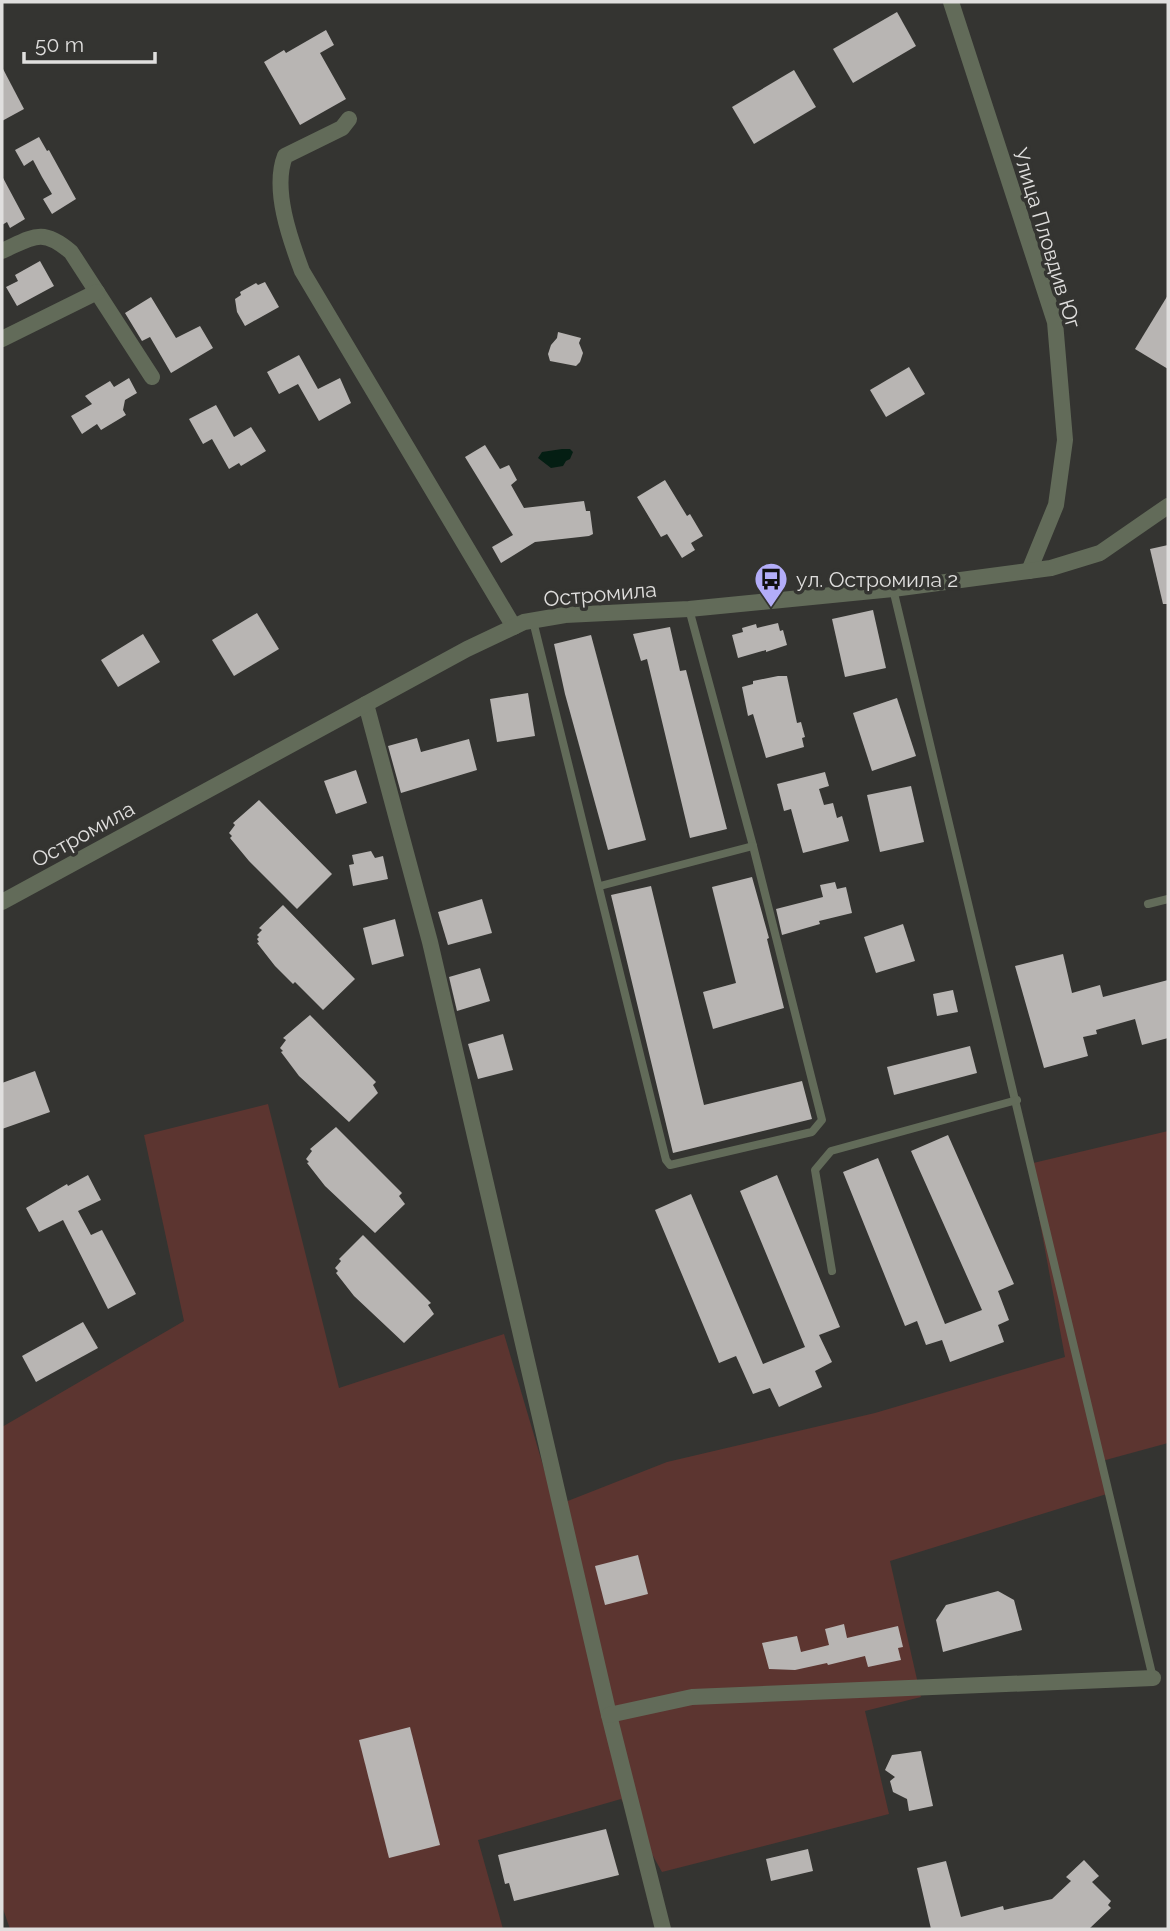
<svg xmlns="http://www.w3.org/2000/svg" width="1170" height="1931" font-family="Raleway,sans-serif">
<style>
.green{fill:#5c3530}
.water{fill:#041e13}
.building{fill:#b8b5b3}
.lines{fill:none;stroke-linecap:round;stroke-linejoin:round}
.lane{stroke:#626b59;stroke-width:8}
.street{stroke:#626b59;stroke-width:16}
.labels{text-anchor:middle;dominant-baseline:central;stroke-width:7;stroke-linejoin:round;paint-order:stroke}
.street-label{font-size:21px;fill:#e0dfde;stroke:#343431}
.poi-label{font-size:21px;fill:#e0dfde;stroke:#343431;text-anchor:start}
</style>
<rect width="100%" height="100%" fill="#343431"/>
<polygon class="green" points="268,1104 339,1388 504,1334 555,1506 667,1462 875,1413 1065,1357 1029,1164 1168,1131 1168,1443 1102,1461 1110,1493 890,1561 921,1697 865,1711 889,1814 662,1872 621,1799 478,1840 503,1929 10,1929 2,1906 2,1427 184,1321 144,1135"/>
<polygon class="water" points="562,449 570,449 573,452 570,459 566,461 563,466 551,468 538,458 542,452"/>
<g class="building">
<polygon points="897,12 916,46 853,83 833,49"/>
<polygon points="326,30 334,45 320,53 346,99 300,125 264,62 284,50 286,53"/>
<polygon points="2,67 24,109 2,121"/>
<polygon points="794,70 816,107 754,144 732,107"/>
<polygon points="39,137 47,151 49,150 76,199 52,214 43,199 52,194 42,177 33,160 24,166 15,150"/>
<polygon points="2,176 25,219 10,228 7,222 2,225"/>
<polygon points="40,261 54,286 17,306 6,287 18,281 15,275"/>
<polygon points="265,282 279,307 245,326 237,312 235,299 241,295 240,292 256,283 258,285"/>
<polygon points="1168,295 1168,369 1135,349"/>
<polygon points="151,297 176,338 200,326 213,348 171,373 150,337 142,341 125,313"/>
<polygon points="558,332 581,338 579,343 583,353 580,362 576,366 550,361 548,354 551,345 557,338"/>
<polygon points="299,355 318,389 340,378 351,403 319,421 298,384 279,394 267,372"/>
<polygon points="909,367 925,394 886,417 870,390"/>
<polygon points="129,378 137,393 125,400 123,410 126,415 101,430 97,424 82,434 71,416 92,404 85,396 110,381 114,387"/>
<polygon points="216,405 234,437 251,427 266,451 241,466 239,463 229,469 212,439 203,444 189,419"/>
<polygon points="485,445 500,469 509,465 517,480 511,485 524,508 584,501 586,511 590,511 593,534 589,536 535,542 501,563 492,547 513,535 465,457"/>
<polygon points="665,480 687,516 690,514 703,536 691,543 695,550 682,558 667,534 661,537 637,497"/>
<polygon points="1168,545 1168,604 1163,604 1150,549"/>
<polygon points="873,610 886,668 845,677 832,619"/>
<polygon points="257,613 279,649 234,676 212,640"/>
<polygon points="778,623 780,631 783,630 787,645 766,652 766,650 738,658 732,635 743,632 742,628 756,624 757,628"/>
<polygon points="670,627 680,671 686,670 727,829 690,838 647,659 641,661 633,634"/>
<polygon points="143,634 160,662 118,687 101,660"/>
<polygon points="591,635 646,840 608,850 565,694 554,644"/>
<polygon points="778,676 787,676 797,723 801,722 805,737 802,738 804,747 766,758 753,714 748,716 742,687 753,684 753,681"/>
<polygon points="528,693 535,736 497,742 490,699"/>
<polygon points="897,698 916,756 872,771 853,713"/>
<polygon points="417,738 421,752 469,739 477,770 401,793 388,746"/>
<polygon points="356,770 367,803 336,814 324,781"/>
<polygon points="825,772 829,786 819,789 824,805 833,803 837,818 842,816 849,841 803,853 791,809 784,811 777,784"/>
<polygon points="911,786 924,842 880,852 867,795"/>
<polygon points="259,800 332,874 297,909 249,861 230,838 232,836 229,833 235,825 233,823"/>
<polygon points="371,851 375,858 383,856 388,879 353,886 349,865 354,864 352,855"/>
<polygon points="752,877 769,938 767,939 784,1008 713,1029 703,992 736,983 712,887"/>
<polygon points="835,882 837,889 846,887 852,913 819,921 820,924 782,935 776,909 823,897 820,885"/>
<polygon points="651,886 704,1105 802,1081 812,1119 673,1153 611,895"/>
<polygon points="482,899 492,933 448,945 438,912"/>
<polygon points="283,905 355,979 323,1010 295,982 293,984 275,966 257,943 259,942 257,939 259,937 257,935 262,930 259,928"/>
<polygon points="395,919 404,956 372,965 363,928"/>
<polygon points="903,924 915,961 876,973 864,937"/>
<polygon points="1063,954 1072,993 1100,985 1103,997 1168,980 1168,1038 1142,1045 1135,1019 1096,1030 1097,1034 1083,1037 1088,1056 1044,1068 1015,966"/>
<polygon points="480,968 490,1001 457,1011 449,977"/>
<polygon points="953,990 958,1012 937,1016 933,994"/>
<polygon points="310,1015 376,1082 373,1085 378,1093 349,1122 299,1076 281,1052 283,1051 280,1048 286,1040 283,1038"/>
<polygon points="503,1034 513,1070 478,1079 468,1044"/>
<polygon points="970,1046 977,1073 894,1095 887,1067"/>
<polygon points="35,1071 50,1112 2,1129 2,1083"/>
<polygon points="336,1127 402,1193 399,1196 405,1204 375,1233 325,1186 307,1163 309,1162 306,1159 312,1151 310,1149"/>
<polygon points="948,1135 1014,1284 998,1291 1009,1320 998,1325 1004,1342 950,1362 942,1340 926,1345 917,1321 905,1326 843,1172 878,1158 945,1324 982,1310 911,1151"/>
<polygon points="88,1175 101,1200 78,1211 91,1235 102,1230 136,1294 108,1309 63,1220 39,1232 26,1208 67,1184 68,1186"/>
<polygon points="777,1175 840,1327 819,1335 832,1362 815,1371 822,1387 779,1407 770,1388 753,1394 736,1356 719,1363 655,1210 691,1194 763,1364 805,1347 740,1191"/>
<polygon points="363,1235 431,1303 428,1305 434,1314 404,1343 354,1296 336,1273 338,1271 335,1268 341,1261 339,1259"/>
<polygon points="83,1322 98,1348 36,1382 22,1356"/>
<polygon points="638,1555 648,1594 605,1605 595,1566"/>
<polygon points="998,1591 1014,1600 1022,1630 943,1652 936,1620 946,1605"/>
<polygon points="844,1624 847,1638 898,1626 903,1647 898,1648 901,1660 868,1667 865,1656 828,1665 827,1663 795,1670 769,1669 762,1643 797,1636 801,1652 829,1645 825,1629"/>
<polygon points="410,1727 440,1845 389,1858 359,1740"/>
<polygon points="921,1751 933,1806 909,1811 907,1799 893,1792 890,1781 895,1777 885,1770 892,1755"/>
<polygon points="606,1829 619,1875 514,1901 509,1883 505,1884 498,1855"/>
<polygon points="808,1849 813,1871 771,1881 766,1859"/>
<polygon points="1084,1860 1099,1876 1092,1882 1111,1901 1108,1905 1111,1908 1089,1929 931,1929 917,1868 946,1861 961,1917 1003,1906 1004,1910 1052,1899 1071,1881 1066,1877"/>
</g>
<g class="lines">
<g class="lane">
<polyline points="893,589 1153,1678"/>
<polyline points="533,621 666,1160 670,1165 812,1132 822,1120 753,846 689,609"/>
<polyline points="600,886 753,846"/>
<polyline points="1148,904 1168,899"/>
<polyline points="832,1271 815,1170 831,1151 1017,1100"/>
</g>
<g class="street">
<polyline points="951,2 1055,322 1065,440 1056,505 1029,571"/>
<path d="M349,119L342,128L285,156C272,189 290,239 302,271L514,627"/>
<path d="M2,251C33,237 42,227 71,252L152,377"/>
<polyline points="2,339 97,292"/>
<polyline points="366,704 430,942 609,1715 663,1929"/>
<polyline points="2,902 467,649 524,622 565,615 689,609 893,589 1051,568 1100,553 1168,506"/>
<polyline points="609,1715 692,1697 1153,1678"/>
</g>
</g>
<defs>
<symbol id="bus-pin" viewBox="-11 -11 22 30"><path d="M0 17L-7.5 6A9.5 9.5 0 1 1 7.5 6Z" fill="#b3adf9" stroke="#343431"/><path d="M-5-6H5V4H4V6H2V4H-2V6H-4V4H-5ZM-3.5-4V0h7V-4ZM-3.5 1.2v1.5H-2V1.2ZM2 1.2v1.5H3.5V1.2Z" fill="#111"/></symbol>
</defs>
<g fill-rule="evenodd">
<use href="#bus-pin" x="752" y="560" width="38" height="52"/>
</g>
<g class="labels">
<g class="street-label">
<text transform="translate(1047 238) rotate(73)">Улица Пловдив Юг</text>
<text transform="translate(600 594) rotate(-5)">Остромила</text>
<text transform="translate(83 834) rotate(-29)">Остромила</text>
</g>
<g class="poi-label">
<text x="796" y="579">ул. Остромила 2</text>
</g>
</g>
<rect width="1170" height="1931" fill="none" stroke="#e0dfde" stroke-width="7"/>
<path d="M24 52v10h131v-10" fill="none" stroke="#e0dfde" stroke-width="3.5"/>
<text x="35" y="52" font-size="21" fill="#e0dfde" stroke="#343431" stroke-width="5" paint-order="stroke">50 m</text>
</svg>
